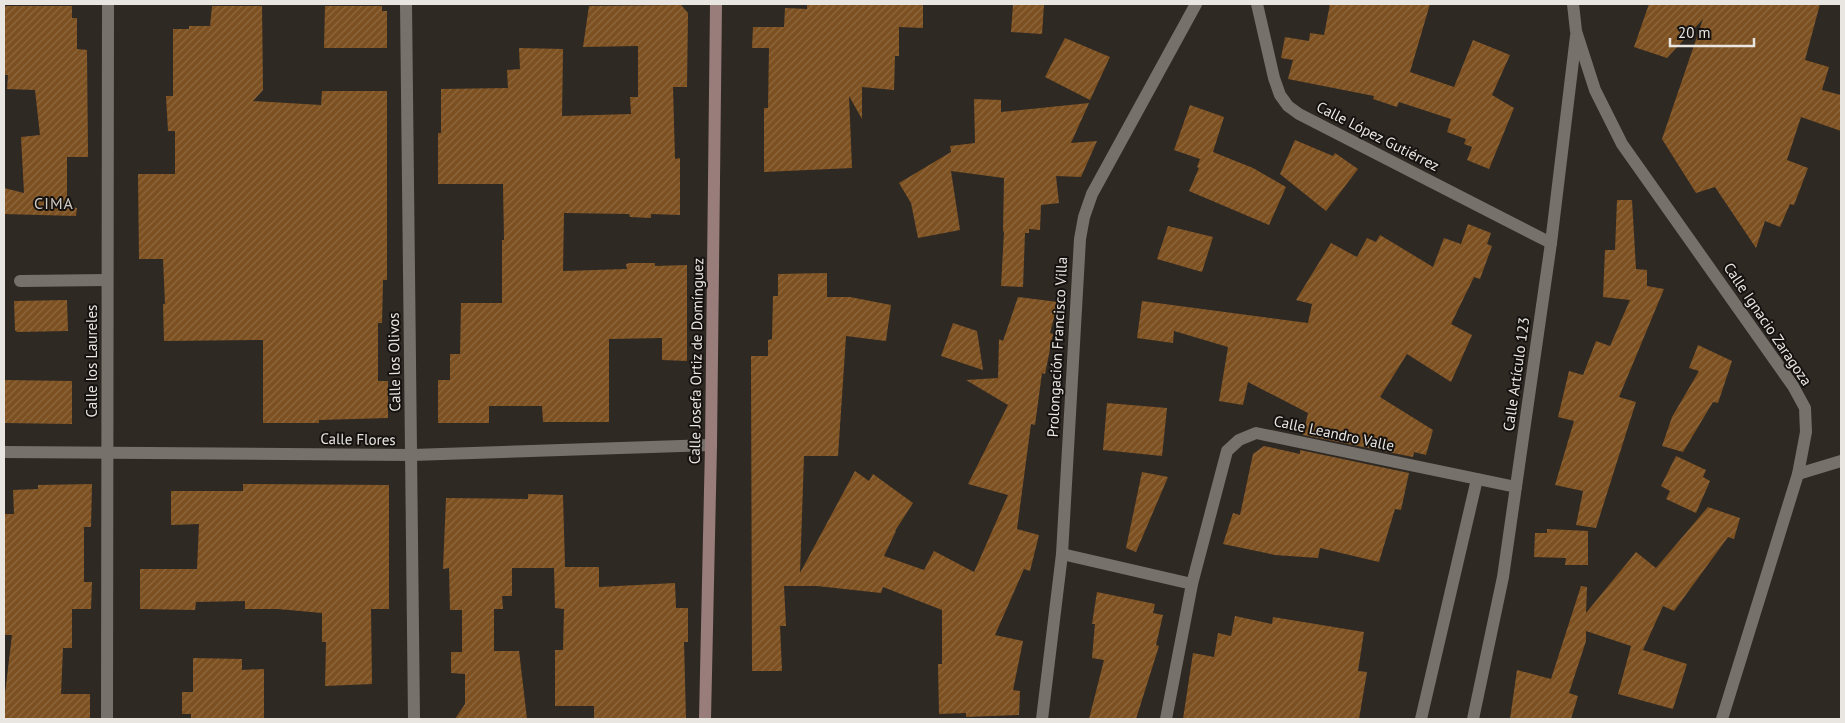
<svg xmlns="http://www.w3.org/2000/svg" width="1845" height="723" font-family="'PT Sans',sans-serif">
<style>
.building{fill:url(#building-hatch)}
.lines{fill:none;stroke-linecap:round;stroke-linejoin:round}
.service{stroke:#77716b;stroke-width:12}
.minor{stroke:#77716b;stroke-width:12}
.tertiary{stroke:#77716b;stroke-width:12}
.secondary{stroke:#987d7b;stroke-width:12}
.labels{text-anchor:middle;dominant-baseline:central;stroke-width:4;stroke-linejoin:round;paint-order:stroke}
.street-label{font-size:15px;fill:#e9e6e2;stroke:#151210}
.neighbourhood-label{font-size:16px;letter-spacing:1px;fill:#d0c9c2;stroke:#151210}
</style>
<defs>
<pattern id="building-hatch" width="6" height="6" patternUnits="userSpaceOnUse" patternTransform="scale(1.25)"><rect width="6" height="6" fill="#7c5020"/><path d="M-1 1l2-2M0 6l6-6M5 7l2-2" fill="none" stroke="#8f6940"/></pattern>
</defs>
<rect width="100%" height="100%" fill="#2f2924"/>
<g class="building">
<polygon points="807,4 923,4 923,28 899,27 899,56 895,56 894,90 862,87 862,119 849,96 852,168 764,172 764,108 768,108 769,48 752,48 753,27 784,27 785,8 807,9"/>
<polygon points="1013,4 1044,4 1042,34 1011,32"/>
<polygon points="1330,4 1430,4 1410,72 1454,87 1473,40 1510,55 1492,95 1514,108 1489,169 1467,160 1472,147 1464,144 1466,139 1447,132 1451,119 1399,102 1397,107 1373,99 1374,96 1288,79 1293,60 1281,58 1285,37 1309,41 1310,33 1324,35"/>
<polygon points="1649,4 1820,4 1805,60 1829,67 1822,90 1841,95 1841,131 1801,117 1787,160 1808,168 1794,205 1790,204 1780,227 1765,221 1756,248 1715,187 1696,193 1662,139 1703,19 1667,58 1634,47"/>
<polygon points="681,5 688,13 687,87 673,87 675,159 680,158 680,215 651,214 651,218 630,217 629,214 564,213 563,271 627,269 626,264 630,263 655,263 655,266 687,265 687,361 662,360 662,338 609,339 609,422 543,422 542,406 489,406 489,423 438,423 438,380 450,380 450,354 460,354 461,303 502,303 502,240 504,240 503,184 438,184 438,133 441,133 441,89 508,88 507,70 520,69 519,48 563,49 562,116 631,114 630,97 638,97 638,46 583,47 589,6"/>
<polygon points="4,6 72,6 72,18 77,18 77,49 87,50 88,157 67,157 67,206 77,208 76,216 4,214 4,188 24,193 21,137 40,135 35,90 7,89 8,75 4,75"/>
<polygon points="212,6 262,6 263,90 253,101 321,105 322,91 387,91 387,280 383,280 382,323 378,323 378,381 388,381 388,418 319,420 319,423 263,423 263,340 164,341 163,304 165,304 163,259 139,259 138,174 175,174 175,131 168,131 166,96 173,96 173,29 189,29 189,26 210,26"/>
<polygon points="325,6 382,6 382,11 387,11 387,48 324,48"/>
<polygon points="1065,38 1110,57 1090,100 1045,77"/>
<polygon points="974,99 1001,100 1001,112 1089,103 1071,143 1097,141 1081,177 1056,176 1059,203 1041,205 1040,230 1029,229 1029,233 1025,233 1023,287 1001,286 1004,232 1003,231 1004,178 951,171 960,230 918,238 911,203 899,183 951,152 950,146 975,143"/>
<polygon points="1190,105 1224,117 1213,152 1253,168 1286,187 1269,225 1189,191 1199,168 1197,167 1200,159 1174,150"/>
<polygon points="1295,140 1333,156 1335,153 1358,169 1326,211 1280,174"/>
<polygon points="1617,200 1632,200 1636,269 1647,270 1647,286 1664,289 1619,397 1636,402 1596,528 1576,525 1583,491 1555,485 1574,421 1558,417 1569,371 1583,375 1596,341 1610,346 1630,300 1603,297 1605,250 1615,250"/>
<polygon points="1468,224 1491,233 1487,244 1492,246 1480,279 1474,277 1451,324 1472,335 1451,382 1407,354 1380,397 1433,430 1426,455 1414,452 1413,457 1303,435 1308,413 1248,382 1243,405 1219,401 1228,347 1174,331 1173,343 1137,338 1142,301 1308,323 1312,304 1296,300 1331,243 1357,257 1367,238 1376,242 1380,235 1433,267 1444,238 1461,244"/>
<polygon points="1168,226 1213,237 1202,272 1157,259"/>
<polygon points="827,273 827,297 850,297 891,305 886,341 846,336 838,456 804,456 800,573 855,471 869,481 873,474 913,503 895,531 896,531 884,556 924,570 934,551 974,572 1008,495 968,484 1008,405 966,380 998,378 999,339 1003,341 1018,297 1058,302 1050,333 1053,334 1045,374 1042,373 1035,425 1031,424 1017,529 1039,535 1030,571 1024,569 995,635 1023,641 1013,690 1020,691 1019,715 966,717 966,713 939,714 938,664 942,664 942,610 883,587 881,593 817,586 784,586 786,626 780,626 782,671 752,671 751,356 768,356 768,340 772,339 773,296 778,296 778,274"/>
<polygon points="67,300 68,331 17,332 15,330 14,301"/>
<polygon points="953,323 977,331 983,370 941,356"/>
<polygon points="1698,345 1732,361 1718,403 1713,402 1683,452 1662,446 1672,417 1699,371 1689,368"/>
<polygon points="4,380 72,381 72,424 4,423"/>
<polygon points="1107,403 1167,408 1162,456 1103,450"/>
<polygon points="1264,446 1300,454 1300,450 1409,473 1401,510 1395,509 1379,562 1320,548 1318,558 1275,555 1223,544 1233,513 1240,515 1253,454"/>
<polygon points="1676,456 1706,470 1703,477 1710,481 1696,513 1666,499 1670,491 1661,486"/>
<polygon points="1142,472 1168,477 1136,552 1126,548"/>
<polygon points="92,484 91,527 84,527 84,582 92,582 91,609 72,609 72,648 63,648 61,694 90,694 90,719 4,719 4,694 5,694 12,635 4,635 4,514 14,514 13,490 38,489 38,485"/>
<polygon points="243,484 389,485 389,609 371,609 372,684 325,686 326,642 322,642 322,613 278,609 245,609 245,601 196,602 195,610 140,609 140,569 197,569 199,524 171,525 171,491 243,491"/>
<polygon points="528,494 563,495 565,567 599,567 599,587 675,583 676,608 688,608 688,642 684,642 686,719 594,719 594,706 555,706 555,650 563,650 564,609 555,608 554,568 512,568 512,596 502,596 503,609 494,609 494,651 519,651 527,719 455,719 465,704 465,674 451,673 451,652 462,652 462,610 450,610 449,568 443,569 446,498 528,499"/>
<polygon points="1708,507 1740,518 1734,539 1728,537 1674,611 1663,606 1643,650 1687,664 1673,709 1618,694 1631,646 1586,631 1586,641 1569,693 1578,696 1571,719 1510,719 1517,670 1551,679 1581,586 1587,587 1586,613 1636,552 1656,568"/>
<polygon points="1547,529 1588,531 1588,565 1565,565 1566,558 1534,557 1535,533 1547,533"/>
<polygon points="1097,592 1155,604 1153,613 1163,615 1156,645 1159,646 1136,719 1089,719 1104,660 1092,658 1095,624 1092,624"/>
<polygon points="1235,616 1272,624 1273,617 1364,632 1358,671 1367,672 1359,719 1183,719 1193,653 1214,657 1218,633 1231,636"/>
<polygon points="193,658 242,659 242,670 264,669 264,719 191,719 191,714 182,714 182,692 193,692"/>
</g>
<g class="lines">
<polyline class="service" points="1421,719 1477,479"/>
<g class="minor">
<polyline points="406,4 414,719"/>
<polyline points="1257,4 1274,78 1280,95 1288,106 1299,114 1551,243"/>
<polyline points="20,281 107,280"/>
<polyline points="4,452 412,455 711,445"/>
<polyline points="1062,554 1192,584"/>
<polyline points="107,719 108,4"/>
<polyline points="1042,719 1062,554 1080,239 1084,217 1092,194 1196,4"/>
<polyline points="1166,719 1192,584 1227,451 1239,440 1256,433 1516,487"/>
</g>
<g class="tertiary">
<polyline points="1573,4 1576,31 1595,90 1622,144 1793,386 1805,408 1806,432 1798,474 1722,719"/>
<polyline points="1798,474 1841,461"/>
<polyline points="1473,719 1503,577 1551,243 1576,36"/>
</g>
<polyline class="secondary" points="705,719 711,445 716,4"/>
</g>
<g class="labels">
<g class="street-label">
<text transform="translate(1378 136) rotate(27)">Calle López Gutiérrez</text>
<text transform="translate(1768 324) rotate(56)">Calle Ignacio Zaragoza</text>
<text transform="translate(1057 347) rotate(-87)">Prolongación Francisco Villa</text>
<text transform="translate(91 361) rotate(-90)">Calle los Laureles</text>
<text transform="translate(696 361) rotate(-89)">Calle Josefa Ortiz de Domínguez</text>
<text transform="translate(394 362) rotate(-91)">Calle los Olivos</text>
<text transform="translate(1516 374) rotate(-82)">Calle Artículo 123</text>
<text transform="translate(1334 433) rotate(12)">Calle Leandro Valle</text>
<text transform="translate(358 439) rotate(1)">Calle Flores</text>
</g>
<g class="neighbourhood-label">
<text x="54" y="203">CIMA</text>
</g>
</g>
<rect width="1845" height="723" fill="none" stroke="#e9e6e2" stroke-width="10"/>
<path d="M1670 38v8h84v-8" fill="none" stroke="#e9e6e2" stroke-width="2.5"/>
<text x="1678" y="38" font-size="15" fill="#e9e6e2" stroke="#151210" stroke-width="4" paint-order="stroke">20 m</text>
</svg>
